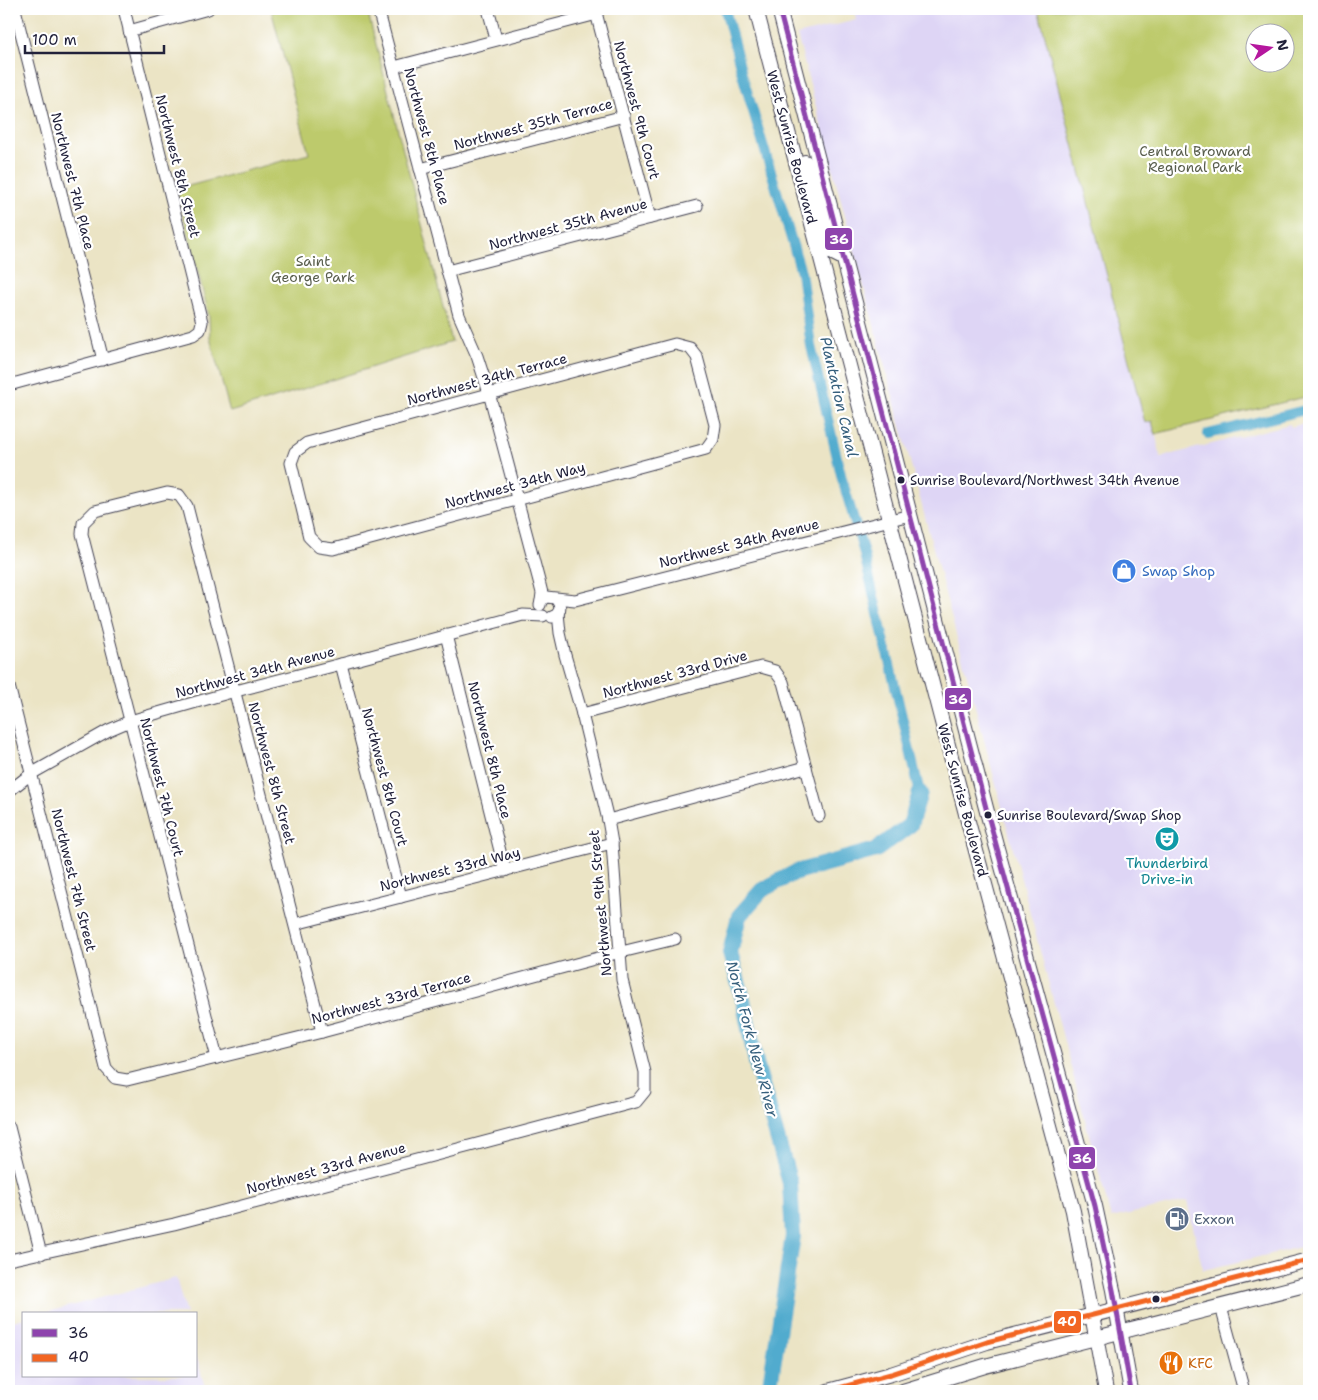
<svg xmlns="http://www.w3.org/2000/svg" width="1318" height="1400" font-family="'Shantell Sans',sans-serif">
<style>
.built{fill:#ded5f5}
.green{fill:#bdca6c;stroke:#707654;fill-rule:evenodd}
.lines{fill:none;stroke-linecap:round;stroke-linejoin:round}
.canal{stroke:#51abce;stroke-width:10}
.river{stroke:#51abce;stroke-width:16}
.minor-casing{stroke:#403f50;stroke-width:13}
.major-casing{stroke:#403f50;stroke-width:16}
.minor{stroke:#fff;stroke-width:11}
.major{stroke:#fff;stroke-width:14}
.bus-1-casing{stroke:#fff;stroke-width:9}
.bus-2-casing{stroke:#fff;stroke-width:9}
.bus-1{stroke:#8e44ad;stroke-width:5}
.bus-2{stroke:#f26522;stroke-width:5}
.bus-dot{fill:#22223b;stroke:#fff;stroke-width:2}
.labels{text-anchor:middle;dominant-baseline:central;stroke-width:4.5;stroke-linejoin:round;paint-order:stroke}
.bus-label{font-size:13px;fill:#22223b;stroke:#fff;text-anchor:start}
.street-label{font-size:14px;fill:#22223b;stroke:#fff}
.park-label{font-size:14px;fill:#585d4c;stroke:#fff}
.shop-label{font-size:14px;fill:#366cbe;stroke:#fff;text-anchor:start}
.culture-label{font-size:14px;fill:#0d838f;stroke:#fff}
.service-label{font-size:14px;fill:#4e5e75;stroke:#fff;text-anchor:start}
.food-label{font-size:14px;fill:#c56008;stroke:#fff;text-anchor:start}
.water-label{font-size:15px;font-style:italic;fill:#37607d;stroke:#fff}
.line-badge{stroke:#fff;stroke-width:2}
.badge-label{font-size:14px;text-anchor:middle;font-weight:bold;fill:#fff}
</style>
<rect width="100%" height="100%" fill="#fff"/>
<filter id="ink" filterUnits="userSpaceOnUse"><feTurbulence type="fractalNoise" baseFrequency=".02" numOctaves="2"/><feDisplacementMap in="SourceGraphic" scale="10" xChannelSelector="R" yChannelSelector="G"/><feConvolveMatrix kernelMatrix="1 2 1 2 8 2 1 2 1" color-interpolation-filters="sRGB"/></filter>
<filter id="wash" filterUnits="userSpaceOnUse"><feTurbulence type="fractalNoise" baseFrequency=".0096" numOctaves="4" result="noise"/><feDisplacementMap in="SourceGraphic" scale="20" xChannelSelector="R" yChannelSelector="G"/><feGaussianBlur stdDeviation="1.12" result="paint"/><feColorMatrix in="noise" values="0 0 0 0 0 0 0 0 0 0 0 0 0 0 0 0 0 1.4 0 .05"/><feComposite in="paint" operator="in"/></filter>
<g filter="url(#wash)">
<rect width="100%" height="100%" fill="#ebe4c5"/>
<g class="built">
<polygon points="854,9 1038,9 1145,423 1152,421 1161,457 1290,424 1291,427 1309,422 1309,1245 1203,1270 1187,1201 1111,1218 797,35 856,20"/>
<polygon points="176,1278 186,1314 40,1314"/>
<polygon points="24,1318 24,1376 196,1376 196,1355 206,1391 9,1391 9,1322"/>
</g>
<g class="green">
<polygon points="271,9 367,9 452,342 230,412 210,338 209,316 177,189 309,154"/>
<path d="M1038,9H1309V396L1155,434L1152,421L1145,423ZM1286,32V62H1256V32Z"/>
</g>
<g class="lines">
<g class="canal">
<polyline points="725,9 742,74 801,272 811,346 842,479 863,550 920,793"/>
<polyline points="1208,434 1309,409"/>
</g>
<polyline class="river" points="769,1391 793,1236 790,1183 757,1067 743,999 730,953 739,916 762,890 796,872 876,850 910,825 920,793"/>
</g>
</g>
<g filter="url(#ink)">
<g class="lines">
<defs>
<g id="minor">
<polyline points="15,9 103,360"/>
<polyline points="378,9 459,315 477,356 489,393 539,581 542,593 541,601"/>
<polyline points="488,9 496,39"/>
<polyline points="595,9 650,218"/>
<polyline points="129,31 208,9"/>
<polyline points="394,67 597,14"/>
<polyline points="420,169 624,116"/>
<polyline points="447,271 697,206"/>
<polygon points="675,344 690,348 697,357 715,425 713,439 706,449 333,549 319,547 309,537 291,463 295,452 307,443"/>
<polyline points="9,385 193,335 200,330 202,322 124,9"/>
<polyline points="540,605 541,601 546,597 575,600 910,515"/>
<path d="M552,617C561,614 562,606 556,599"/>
<polyline points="446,635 505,871"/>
<polyline points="341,664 401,897"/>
<polyline points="9,686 106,1068 115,1078 127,1080 322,1032 613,954 675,939"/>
<polyline points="582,714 761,667 775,671 783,682 819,816"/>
<polyline points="9,791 31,774 109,730 130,721 228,693 341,664 523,615 543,616"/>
<polyline points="608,820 806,767"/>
<polyline points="295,924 612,843"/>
<polyline points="217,1058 82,534 83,523 95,511 167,493 179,495 187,506 322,1032"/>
<polyline points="9,1127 41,1254"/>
<polyline points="9,1260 174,1224 636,1102 645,1091 645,1072 622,980 612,843 608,820 582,714 565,655 560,633 558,613"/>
<polyline points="1221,1307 1244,1391"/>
</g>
<g id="major">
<polyline points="756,9 966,814 1073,1211 1106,1391"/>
<polyline points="779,9 986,808 1095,1206 1113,1290 1131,1391"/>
<polyline points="805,162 830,248 833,253 843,258"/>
<polyline points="828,1391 891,1374 987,1342 1309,1260"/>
<polyline points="903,1391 985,1366 1309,1284"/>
</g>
</defs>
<use href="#minor" class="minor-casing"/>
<use href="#major" class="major-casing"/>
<use href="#minor" class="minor"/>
<use href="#major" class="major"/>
<defs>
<polyline id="bus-1" points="779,9 986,808 1095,1206 1113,1290 1131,1391"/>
<polyline id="bus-2" points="828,1391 891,1374 987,1342 1309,1260"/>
</defs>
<use href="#bus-1" class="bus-1-casing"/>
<use href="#bus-2" class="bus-2-casing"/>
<use href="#bus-1" class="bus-1"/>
<use href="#bus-2" class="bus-2"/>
</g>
</g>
<defs>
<symbol id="shop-disc" viewBox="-11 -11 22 22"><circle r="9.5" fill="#3f7fe0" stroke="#fff"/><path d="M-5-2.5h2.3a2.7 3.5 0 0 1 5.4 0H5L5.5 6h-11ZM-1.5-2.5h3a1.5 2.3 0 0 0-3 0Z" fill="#fff"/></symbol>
<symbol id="theatre-disc" viewBox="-11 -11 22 22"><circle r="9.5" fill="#0f9aa8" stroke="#fff"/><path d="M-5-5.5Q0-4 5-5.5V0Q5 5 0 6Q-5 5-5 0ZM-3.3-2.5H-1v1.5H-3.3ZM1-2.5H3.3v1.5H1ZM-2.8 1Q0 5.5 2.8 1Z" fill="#fff"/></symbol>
<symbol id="fuel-disc" viewBox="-11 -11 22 22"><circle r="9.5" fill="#5c6f8a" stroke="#fff"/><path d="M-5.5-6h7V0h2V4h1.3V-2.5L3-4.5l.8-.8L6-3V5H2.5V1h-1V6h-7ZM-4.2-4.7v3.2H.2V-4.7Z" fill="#fff"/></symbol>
<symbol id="restaurant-disc" viewBox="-11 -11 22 22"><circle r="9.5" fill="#e8710a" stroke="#fff"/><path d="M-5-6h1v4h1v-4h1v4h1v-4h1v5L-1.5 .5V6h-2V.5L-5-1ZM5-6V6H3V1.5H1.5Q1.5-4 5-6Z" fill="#fff"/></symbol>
</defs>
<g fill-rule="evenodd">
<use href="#shop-disc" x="1110" y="557" width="28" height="28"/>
<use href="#theatre-disc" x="1153" y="825" width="28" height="28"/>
<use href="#fuel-disc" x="1163" y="1205" width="28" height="28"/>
<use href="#restaurant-disc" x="1157" y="1349" width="28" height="28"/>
</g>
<g class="bus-dot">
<circle cx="901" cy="480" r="4.5"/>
<circle cx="988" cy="815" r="4.5"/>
<circle cx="1156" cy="1299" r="4.5"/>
</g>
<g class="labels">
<g class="bus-label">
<text x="910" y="480">Sunrise Boulevard/Northwest 34th Avenue</text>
<text x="997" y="815">Sunrise Boulevard/Swap Shop</text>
</g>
<g class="street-label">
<text transform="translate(637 110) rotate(75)">Northwest 9th Court</text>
<text transform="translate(533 124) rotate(-15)">Northwest 35th Terrace</text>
<text transform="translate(427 136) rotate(75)">Northwest 8th Place</text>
<text transform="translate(792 147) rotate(75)">West Sunrise Boulevard</text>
<text transform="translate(178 166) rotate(76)">Northwest 8th Street</text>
<text transform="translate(73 181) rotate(76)">Northwest 7th Place</text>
<text transform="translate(568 224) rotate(-15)">Northwest 35th Avenue</text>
<text transform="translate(487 379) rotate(-15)">Northwest 34th Terrace</text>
<text transform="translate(515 485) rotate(-15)">Northwest 34th Way</text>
<text transform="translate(739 543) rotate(-14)">Northwest 34th Avenue</text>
<text transform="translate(255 672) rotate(-15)">Northwest 34th Avenue</text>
<text transform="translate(675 674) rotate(-15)">Northwest 33rd Drive</text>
<text transform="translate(490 750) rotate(76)">Northwest 8th Place</text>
<text transform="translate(272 773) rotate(75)">Northwest 8th Street</text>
<text transform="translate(385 777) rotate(75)">Northwest 8th Court</text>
<text transform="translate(162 787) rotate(76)">Northwest 7th Court</text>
<text transform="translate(963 800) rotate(75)">West Sunrise Boulevard</text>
<text transform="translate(450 869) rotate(-14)">Northwest 33rd Way</text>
<text transform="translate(74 880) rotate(76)">Northwest 7th Street</text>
<text transform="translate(600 903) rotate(-95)">Northwest 9th Street</text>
<text transform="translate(391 998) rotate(-15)">Northwest 33rd Terrace</text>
<text transform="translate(326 1168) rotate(-15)">Northwest 33rd Avenue</text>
</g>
<g class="park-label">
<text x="1195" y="151">Central Broward<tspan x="1195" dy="16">Regional Park</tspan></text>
<text x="313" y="261">Saint<tspan x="313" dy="16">George Park</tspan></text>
</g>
<g class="shop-label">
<text x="1142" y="571">Swap Shop</text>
</g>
<g class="culture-label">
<text x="1167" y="863">Thunderbird<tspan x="1167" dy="16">Drive-in</tspan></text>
</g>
<g class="service-label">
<text x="1194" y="1219">Exxon</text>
</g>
<g class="food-label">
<text x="1188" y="1363">KFC</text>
</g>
<g class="water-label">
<text transform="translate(839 397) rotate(77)">Plantation Canal</text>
<text transform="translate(752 1039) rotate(75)">North Fork New River</text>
</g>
</g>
<g class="line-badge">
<rect x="824" y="227" width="29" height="24" rx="5" fill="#8e44ad"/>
<rect x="944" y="687" width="28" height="24" rx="5" fill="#8e44ad"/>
<rect x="1068" y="1146" width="28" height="24" rx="5" fill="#8e44ad"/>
<rect x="1053" y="1310" width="29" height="24" rx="5" fill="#f26522"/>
</g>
<g class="badge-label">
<text x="839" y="244">36</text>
<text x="958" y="704">36</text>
<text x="1082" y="1163">36</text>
<text x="1067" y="1326">40</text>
</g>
<rect width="1318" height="1400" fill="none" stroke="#fff" stroke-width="30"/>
<rect x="22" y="1312" width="175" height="65" fill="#ffffff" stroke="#a7a7b1"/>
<rect x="32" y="1329" width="25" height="8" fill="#8e44ad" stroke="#a7a7b1"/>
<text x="68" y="1338" font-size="15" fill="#22223b">36</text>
<rect x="32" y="1354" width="25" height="8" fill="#f26522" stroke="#a7a7b1"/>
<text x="68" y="1362" font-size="15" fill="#22223b">40</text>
<g transform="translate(1270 48) rotate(77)"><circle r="24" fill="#ffffff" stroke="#a7a7b1"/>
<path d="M0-4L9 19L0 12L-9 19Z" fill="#b5179e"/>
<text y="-8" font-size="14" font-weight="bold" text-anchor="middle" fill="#22223b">N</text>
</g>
<path d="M25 45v8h139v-8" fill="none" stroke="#22223b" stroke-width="2.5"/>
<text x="32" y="45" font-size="15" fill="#22223b" stroke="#ffffff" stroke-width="4" paint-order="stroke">100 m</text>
</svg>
